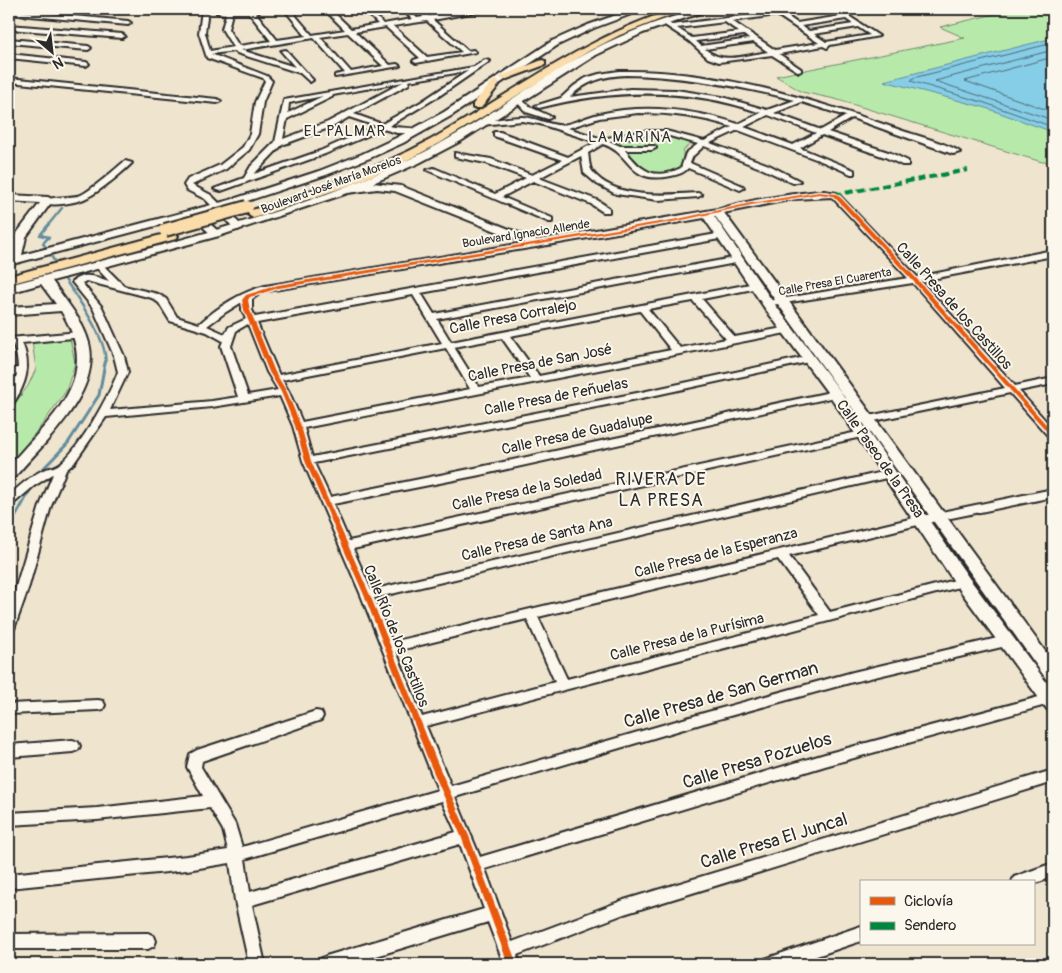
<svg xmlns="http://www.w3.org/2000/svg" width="1062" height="973" font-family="Pangolin,sans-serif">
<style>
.green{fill:#b7eaaa;stroke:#718a6a}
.water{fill:#86cde7;stroke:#628c9c}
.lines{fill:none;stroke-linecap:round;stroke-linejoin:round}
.shore{stroke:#4f6c76;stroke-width:1}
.stream-far1{stroke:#628c9c;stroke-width:2.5}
.stream{stroke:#628c9c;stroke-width:3}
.street-casing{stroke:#2b2b2b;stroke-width:4}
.secondary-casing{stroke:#2b2b2b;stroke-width:4}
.primary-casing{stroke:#2b2b2b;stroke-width:4}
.street{fill:#fbf7ec;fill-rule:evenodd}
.secondary{fill:#fbf7ec;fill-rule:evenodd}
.primary{fill:#faddab;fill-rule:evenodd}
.primary-bridge-casing{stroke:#2b2b2b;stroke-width:16;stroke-linecap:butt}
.primary-bridge{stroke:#faddab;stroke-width:12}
.quiet{stroke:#00873e;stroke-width:4;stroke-dasharray:8 4;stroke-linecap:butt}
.cycleway-casing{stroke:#fbf7ec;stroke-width:3}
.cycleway{fill:#e8590c;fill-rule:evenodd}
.labels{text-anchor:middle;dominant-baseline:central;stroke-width:4;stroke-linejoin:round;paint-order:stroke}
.far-street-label{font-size:12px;fill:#2b2b2b;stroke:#fbf7ec}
.far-quarter-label{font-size:15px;letter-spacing:1px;fill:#2b2b2b;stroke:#fbf7ec}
.street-label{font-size:15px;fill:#2b2b2b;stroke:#fbf7ec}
.quarter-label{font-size:18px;letter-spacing:1px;fill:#2b2b2b;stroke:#fbf7ec}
.near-street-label{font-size:18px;fill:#2b2b2b;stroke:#fbf7ec}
</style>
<rect width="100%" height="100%" fill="#efe4ce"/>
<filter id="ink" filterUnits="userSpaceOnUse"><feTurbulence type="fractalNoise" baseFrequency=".02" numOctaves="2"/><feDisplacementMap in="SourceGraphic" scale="10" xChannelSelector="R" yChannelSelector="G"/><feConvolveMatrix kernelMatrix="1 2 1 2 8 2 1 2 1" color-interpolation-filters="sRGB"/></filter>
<g filter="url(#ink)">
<g class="green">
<polygon points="1016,9 1053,9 1053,166 1047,161 1042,162 835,99 802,92 776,76 965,38 940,27"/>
<path d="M649,134L676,137L691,142L683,151V165C675,176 649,177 638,169C630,163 625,150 619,142L622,137Z"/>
<polygon points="70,338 75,363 66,391 41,426 9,464 9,411 28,386 36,369 32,341"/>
</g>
<polygon class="water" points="1053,38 1053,132 983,107 884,81"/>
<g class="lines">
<g class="shore">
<polyline points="1053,43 913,78 911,81 985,103 1053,127"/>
<polyline points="1053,50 935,81 1053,120"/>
<polyline points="1053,57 965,81 1053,112"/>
</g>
<g class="stream-far1">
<polyline points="58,267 43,243 49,237 40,235 62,208"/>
<path d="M62,275C75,295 110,341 105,365"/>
</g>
<g class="stream">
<polyline points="39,473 68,443 99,395 105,363"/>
<polyline points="9,533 12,523 33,485"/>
</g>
<defs>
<g id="street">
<path d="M202,9H208L205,33L210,51L233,47L222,29L226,14L217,13V11L219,10H259V12L256,13L277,40L306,36L284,9H290L312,35L345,30L324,9H330L351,29L378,24L365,11V9H369L383,24L412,19L402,9H408L417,18L423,17L422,16L425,14L429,16L479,9H492L433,20L468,51L473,50L476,52L416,63L413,61L414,60L420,58L386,27L355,32L390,65L397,64L400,66L335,77V75L345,73L314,38L241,50L295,67L281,51L286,50L312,79L313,80L310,82L300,73L237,53L235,51L211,54L267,76L272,81L263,102L258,134L249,150L226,169L192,185L211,195L241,225L242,227L238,230L235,229L205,199L187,190L184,185L188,179L220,165L243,147L250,134L255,102L265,81L263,78L207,58L199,33ZM232,13H249L271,41L239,46L228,29ZM427,21L462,52L427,57L393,26ZM348,33L383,66L351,72L320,37Z"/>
<path d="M800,9H815L784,14L797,23L841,16L831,9H838L879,36L830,45L827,48L823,46L779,54L801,69V71L799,72L772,55L719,62L708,58L689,41L660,22L665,21L672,25L773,12L776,10ZM777,15L819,43L775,50L732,21ZM846,19L853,24L809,31L801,26ZM725,22L739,32L692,38L677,28ZM858,27L870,35L826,42L814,34ZM744,35L749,39L701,46L696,41ZM754,42L768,52C746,55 723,65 705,49Z"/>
<polygon points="9,10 128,21 131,23 128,25 9,14"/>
<polygon points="9,25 122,34 125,36 122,38 9,29"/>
<polygon points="9,39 88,46 91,48 88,50 9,43"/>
<polygon points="9,54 86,62 89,64 86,66 9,58"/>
<path d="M485,60L490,61L439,96L389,126C399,129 413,126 422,131L421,133H397L383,129L325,154L221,191L214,189L244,178L251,166L275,142L284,100L474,67ZM468,71L421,102L382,124L354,114L409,84L408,81ZM403,82L328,122L283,139L287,119L332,97L333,95ZM323,96L288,113L289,103ZM349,117L376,126L320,151L254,174L282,145L334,126Z"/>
<path d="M619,71C717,69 812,99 903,131C918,136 949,144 960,152L953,154L852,118L828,132L891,153L908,161V165H902L885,157L822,135L800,148L854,170V174H851L821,161L738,130L710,143L769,165L800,181L793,183L763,169L704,146L693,156L690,163L743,186L744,188L740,190L688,168C684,173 677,175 671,176C627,185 633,154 603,144L588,153C589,158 589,167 592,171C614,200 666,195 698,193L702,195L698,197L658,200L616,194L597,184L584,173L581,156L539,178L597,200L609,208V212H603L591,204L533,181L502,197L552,218V222H549L427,170L434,168L495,194L526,178L486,163L455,157V153L491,159L532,175L562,160L494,136V132H500L568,157L596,142L540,124L522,121L481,125L480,123L484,121C496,120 510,117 522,117C533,117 555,127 563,125C575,123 586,117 599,114C644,104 694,109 738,124L761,113C688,87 613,89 539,108L535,106L561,98L574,86L586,78L599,74ZM626,75C684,76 739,86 795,100L767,110L722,97L676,90L630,89L570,97C586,81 604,76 626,75ZM802,102L839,114L846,116L821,130L774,113ZM638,113C670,113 702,117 732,127L704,141L666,131H645L602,139L568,128L599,118ZM768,115L816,133L793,145L744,127ZM645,135H666L698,144L686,153L681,168C654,181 641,171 625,150H652L656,148L655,146H620L609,141Z"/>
<polygon points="9,78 217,99 221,101 217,103 9,82"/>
<polygon points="519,98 532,108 552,117 548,119 526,112 515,100"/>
<path d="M125,161L132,163C123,172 100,191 88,197C80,202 51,208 43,202C52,195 70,199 81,195C93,189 114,170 125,161Z"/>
<path d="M824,191L837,193L917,277L1053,250V256L921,281L1015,386L1053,378V384L1019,391L1053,429V438L1049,437L1010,393L859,424L855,423L854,421L855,419L859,418L1005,388L913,283L765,306V302L768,301L908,278L832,197L794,199L718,214L714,212C728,202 804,192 824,191Z"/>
<polygon points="193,214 199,214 218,231 218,235 212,235 193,218"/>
<path d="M722,233L725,234V238L421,293L434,314L738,257L741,258V262L437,319L451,342L755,283L758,284V288L702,299L735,337L788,327L793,330L791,332L304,428L312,457L642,392L810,356L813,357L815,359L813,361L642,398L314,463L330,497L480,467L835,391L839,392L840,394L839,396L480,475L333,504L349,541L862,431L867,434L866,436L353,549L371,590L891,470L897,474L895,476L374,598L392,642L922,516L1053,489V497L922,524L789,556L830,612L963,578L967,579L969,582L967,585L426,726L451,786L704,713L853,672L1006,636L1011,638L1012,641L1011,644L1006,646L853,682L704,723L455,797L480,857L825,754L1050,694L1053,695V703L825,766L485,869L512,942L624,900L1053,770V782L624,914L517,955L520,964H504L488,922L350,964H318L320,959L326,956L484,909L460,844L252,905L265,964H249L235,901L230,863L187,870L9,888V874L187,856L228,850L223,830L210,808L97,820L9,825V813L97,808L203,796L187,767L190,754L197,750L316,711L321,712L323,716L321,720L202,761L201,767L235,824L242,847L438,790L361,595L303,461L293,426L280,396L212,407L106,417L74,463L66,470L51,506L29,586L14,629L9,631V610L40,506L53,474L34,486L13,504L9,505V495C20,486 30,476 43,470C48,468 53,468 58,465C77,454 110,394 118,372L114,356L93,308L72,282C84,271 96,277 109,281L93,264L97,261L100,262L124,286L158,294L166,299L177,317L199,324C218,307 241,292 265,286L536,241L540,244L536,247L262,292L252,299V310L255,317ZM86,281L152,298L159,303L170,321L207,332L223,341L221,346L238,397L212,401L110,410L128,372L124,356L102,307L82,283ZM413,295L442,343L279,375L257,323ZM693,301L726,339L680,348L648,309ZM242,302V310L246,319L229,327L225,334L207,326L226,312ZM640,311L671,350L539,376L510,336ZM248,324L267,372L278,390L248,395L231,346L236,331ZM502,338L530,378L479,387L454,347ZM446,348L470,389L302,422L289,392L282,380ZM778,559L819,615L567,679L538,617ZM527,619L555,682L422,717L396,651ZM442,801L456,832L250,892L245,859Z"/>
<path d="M80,332L85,335L83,337L22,343C32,366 26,384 13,404L9,405V395L17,374L9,375V369L18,368C18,360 16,352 13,344H9V338Z"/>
<polygon points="98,700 103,701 105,705 103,709 98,710 9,714 9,704"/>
<polygon points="73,740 78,742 80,746 78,750 73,752 9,757 9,745"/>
<polygon points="1053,863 1053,877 1033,884 1033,882 1012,882 1014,877"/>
<polygon points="861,926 861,941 793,964 763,964 765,959"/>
<polygon points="148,933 154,936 156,941 154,946 148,949 9,949 9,934"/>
</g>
<g id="secondary">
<polygon points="633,9 645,9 594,28 558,45 451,116 403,143 370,158 326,175 238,204 9,265 14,237 40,203 9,201 9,195 48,197 53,200 26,237 22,255 230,200 319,171 362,154 396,138 444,112 552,41 588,25"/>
<path d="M699,9H711L643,33L596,55L461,141L419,163L373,183L401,186L537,240L718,209L722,210L1053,662V682L1047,680L715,216H714L773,302L840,391L969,578L1053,691V711L1047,709L957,586L830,396L764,307L704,218L536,247L395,191L377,189L348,193L219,236L52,281C65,300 83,320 89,343C102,393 43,443 14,478L9,480V466C51,416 104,380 61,311L9,315V307L56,304L41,284L9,293V285C144,249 284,219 412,158C469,131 519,92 574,60C613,37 656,21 699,9Z"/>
</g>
<g id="primary">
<path d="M675,9H687L620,35L589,51L440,143L396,166L350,185L257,217L253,218L247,214L249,211C311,191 374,171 432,139C514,92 583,38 675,9Z"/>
<polygon points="542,60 545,61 545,65 507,79 504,80 499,77"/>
<polygon points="496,80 499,81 499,85 481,108 473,108 473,104 493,81"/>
<polygon points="172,232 178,236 176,239 9,284 9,276"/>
</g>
</defs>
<use href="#street" class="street-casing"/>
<use href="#secondary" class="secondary-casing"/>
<use href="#primary" class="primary-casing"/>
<use href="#street" class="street"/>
<use href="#secondary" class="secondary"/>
<use href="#primary" class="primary"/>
<defs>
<polyline id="primary-bridge" points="165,230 247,207"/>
</defs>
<use href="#primary-bridge" class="primary-bridge-casing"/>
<use href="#primary-bridge" class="primary-bridge"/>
<polyline class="quiet" points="834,195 968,170"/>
<defs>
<polygon id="cycleway" points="819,192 836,194 841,198 917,279 1053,432 1053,437 1051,436 913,281 837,200 833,196 819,194 751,205 678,221 279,288 250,297 248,300 250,310 275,372 287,392 301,426 311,461 370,595 437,762 469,836 517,964 508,964 461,836 429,762 364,595 305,461 295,426 281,392 269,372 244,310 242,300 246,295 278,285 678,219 751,203"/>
</defs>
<use href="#cycleway" class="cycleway-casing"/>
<use href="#cycleway" class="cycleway"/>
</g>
</g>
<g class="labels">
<g class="far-street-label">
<text transform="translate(331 185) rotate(-20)">Boulevard José María Morelos</text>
<text transform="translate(526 234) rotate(-9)">Boulevard Ignacio Allende</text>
<text transform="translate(835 282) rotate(-10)">Calle Presa El Cuarenta</text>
</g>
<g class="far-quarter-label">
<text x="345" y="131">EL PALMAR</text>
<text x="630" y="137">LA MARINA</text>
</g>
<g class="street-label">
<text transform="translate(954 306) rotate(48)">Calle Presa de los Castillos</text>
<text transform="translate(513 317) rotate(-11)">Calle Presa Corralejo</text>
<text transform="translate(540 363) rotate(-11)">Calle Presa de San José</text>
<text transform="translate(556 397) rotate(-11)">Calle Presa de Peñuelas</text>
<text transform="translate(577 434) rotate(-12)">Calle Presa de Guadalupe</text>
<text transform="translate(880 459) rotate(55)">Calle Paseo de la Presa</text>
<text transform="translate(527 490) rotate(-12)">Calle Presa de la Soledad</text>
<text transform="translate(537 539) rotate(-13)">Calle Presa de Santa Ana</text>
<text transform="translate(716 553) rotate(-14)">Calle Presa de la Esperanza</text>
<text transform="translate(396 636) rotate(68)">Calle Río de los Castillos</text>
<text transform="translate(687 637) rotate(-14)">Calle Presa de la Purísima</text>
</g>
<g class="quarter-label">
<text x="661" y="479">RIVERA DE<tspan x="661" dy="21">LA PRESA</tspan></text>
</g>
<g class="near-street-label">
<text transform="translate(721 695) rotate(-16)">Calle Presa de San German</text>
<text transform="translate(757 761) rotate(-17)">Calle Presa Pozuelos</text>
<text transform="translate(774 841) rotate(-17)">Calle Presa El Juncal</text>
</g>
</g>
<rect width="1062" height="973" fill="none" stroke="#fbf7ec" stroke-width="30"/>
<rect x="15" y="15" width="1032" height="943" fill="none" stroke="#2b2b2b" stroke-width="2" filter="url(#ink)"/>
<rect x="860" y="880" width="175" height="65" fill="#fbf7ec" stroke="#a8a59f"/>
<rect x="870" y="897" width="25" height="8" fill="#e8590c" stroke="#a8a59f"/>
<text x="904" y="906" font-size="15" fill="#2b2b2b">Ciclovía</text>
<rect x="870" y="922" width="25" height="8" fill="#00873e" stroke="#a8a59f"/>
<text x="904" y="930" font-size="15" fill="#2b2b2b">Sendero</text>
<g transform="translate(52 52) rotate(152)" stroke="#fbf7ec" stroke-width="4" paint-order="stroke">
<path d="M0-4L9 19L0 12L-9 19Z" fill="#2b2b2b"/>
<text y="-8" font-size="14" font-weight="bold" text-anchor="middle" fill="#2b2b2b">N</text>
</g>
</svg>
